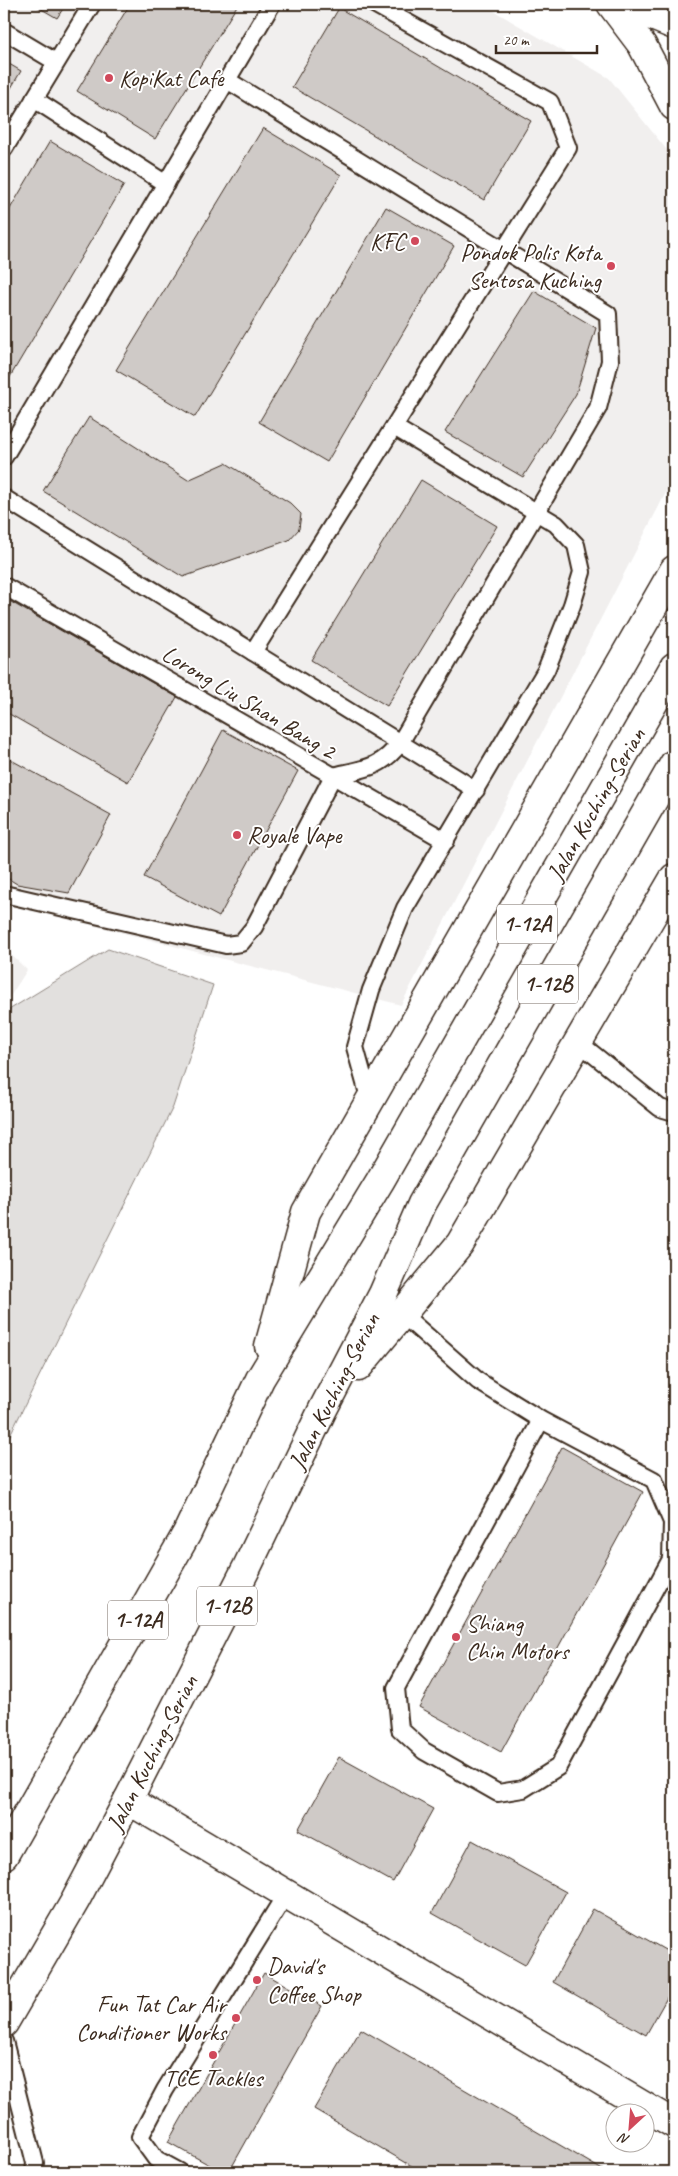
<svg xmlns="http://www.w3.org/2000/svg" width="678" height="2176" font-family="Caveat,sans-serif">
<style>
.built{fill:#f1efee}
.green{fill:#e2e0de;stroke:#8e857e}
.building{fill:#cfcac7;stroke:#3b2a1e}
.lines{fill:none;stroke-linecap:round;stroke-linejoin:round}
.service-casing{stroke:#3b2a1e;stroke-width:20}
.minor-casing{stroke:#3b2a1e;stroke-width:31}
.secondary-casing{stroke:#3b2a1e;stroke-width:31}
.trunk-casing{stroke:#3b2a1e;stroke-width:31}
.service{stroke:#fff;stroke-width:16}
.minor{stroke:#fff;stroke-width:28}
.secondary{stroke:#fff;stroke-width:28}
.trunk{stroke:#fff;stroke-width:28}
.poi-dot{fill:#d1495b;stroke:#fff;stroke-width:2}
.labels{text-anchor:middle;dominant-baseline:central;stroke-width:4;stroke-linejoin:round;paint-order:stroke}
.shield{fill:#fff;stroke:#766a62;stroke-width:1}
.shield-label{font-size:22px;font-weight:bold;fill:#3b2a1e}
.poi-label{font-size:24px;fill:#3b2a1e;stroke:#fff;text-anchor:start}
.street-label{font-size:24px;fill:#3b2a1e;stroke:#fff}
</style>
<rect width="100%" height="100%" fill="#fff"/>
<filter id="ink" filterUnits="userSpaceOnUse"><feTurbulence type="fractalNoise" baseFrequency=".02" numOctaves="2"/><feDisplacementMap in="SourceGraphic" scale="10" xChannelSelector="R" yChannelSelector="G"/><feConvolveMatrix kernelMatrix="1 2 1 2 8 2 1 2 1" color-interpolation-filters="sRGB"/></filter>
<g filter="url(#ink)">
<g class="built">
<polygon points="4,4 482,4 609,78 674,159 674,477 401,1005 4,902"/>
<polygon points="4,948 27,970 4,1006"/>
</g>
<polygon class="green" points="108,949 213,985 173,1107 4,1447 4,1013"/>
<g class="building">
<polygon points="33,4 66,4 57,18"/>
<polygon points="130,4 238,4 155,139 77,91"/>
<polygon points="339,8 531,121 484,200 292,87"/>
<polygon points="4,61 21,71 4,100"/>
<polygon points="263,128 341,175 195,417 116,370"/>
<polygon points="50,141 124,185 4,387 4,219"/>
<polygon points="386,207 454,246 327,462 259,422"/>
<polygon points="534,291 596,328 576,394 523,477 445,432"/>
<polygon points="89,417 188,480 226,463 290,503 301,514 299,529 289,540 183,577 43,491"/>
<polygon points="421,480 497,526 387,706 311,660"/>
<polygon points="4,598 177,697 128,782 4,711"/>
<polygon points="223,730 298,771 219,917 144,877"/>
<polygon points="4,756 111,815 69,893 17,884 4,876"/>
<polygon points="562,1447 643,1492 501,1752 419,1707"/>
<polygon points="339,1757 433,1809 393,1882 298,1830"/>
<polygon points="472,1840 566,1892 525,1965 432,1913"/>
<polygon points="593,1909 674,1955 674,1985 646,2035 553,1982"/>
<polygon points="264,1973 322,2006 229,2172 222,2172 168,2142"/>
<polygon points="361,2029 606,2172 422,2172 314,2109"/>
</g>
<g class="lines">
<defs>
<g id="service">
<polyline points="4,31 56,62"/>
<path d="M227,80L608,314L610,361L598,408L400,743C381,769 362,769 333,776"/>
<polyline points="34,99 166,184"/>
<polyline points="4,149 92,4"/>
<polyline points="4,457 272,4"/>
<polyline points="4,498 476,790"/>
<polyline points="4,586 446,841"/>
<polyline points="253,652 568,148 550,102 374,4"/>
<polyline points="4,894 226,945 241,943 254,927 333,776"/>
<polyline points="578,1042 660,1108 674,1112"/>
<polyline points="370,1101 355,1047 371,990 405,908 546,670 572,605 582,572 576,545 556,524 394,427"/>
<polyline points="402,1314 478,1381 541,1420 396,1688 400,1729 424,1751 498,1793 523,1789 558,1767 671,1559 672,1522 654,1480 541,1420"/>
<polyline points="4,2041 35,2163 34,2172"/>
<polyline points="180,2172 156,2159 140,2137 165,2090 286,1894"/>
</g>
<polyline id="minor" points="128,1800 674,2124"/>
<polyline id="secondary" points="623,4 674,25"/>
<g id="trunk">
<polyline points="611,4 642,45 674,106"/>
<polyline points="269,1346 306,1212 674,570"/>
<polyline points="358,1367 460,1244 674,878"/>
<polyline points="4,1855 187,1533 260,1379 380,1181 674,667"/>
<polyline points="4,2023 75,1901 128,1800 247,1567 323,1409 383,1294 422,1204 674,764"/>
</g>
</defs>
<use href="#service" class="service-casing"/>
<use href="#minor" class="minor-casing"/>
<use href="#secondary" class="secondary-casing"/>
<use href="#trunk" class="trunk-casing"/>
<use href="#service" class="service"/>
<use href="#minor" class="minor"/>
<use href="#secondary" class="secondary"/>
<use href="#trunk" class="trunk"/>
</g>
</g>
<g class="poi-dot">
<circle cx="109" cy="78" r="5"/>
<circle cx="415" cy="241" r="5"/>
<circle cx="611" cy="266" r="5"/>
<circle cx="237" cy="835" r="5"/>
<circle cx="456" cy="1637" r="5"/>
<circle cx="257" cy="1980" r="5"/>
<circle cx="236" cy="2018" r="5"/>
<circle cx="213" cy="2055" r="5"/>
</g>
<g class="labels">
<g class="shield">
<rect x="497" y="904.5" width="60" height="39" rx="4"/>
<rect x="518" y="964.5" width="60" height="39" rx="4"/>
<rect x="197" y="1586.5" width="60" height="39" rx="4"/>
<rect x="108" y="1600.5" width="60" height="39" rx="4"/>
</g>
<g class="shield-label">
<text x="527" y="924">1-12A</text>
<text x="548" y="984">1-12B</text>
<text x="227" y="1606">1-12B</text>
<text x="138" y="1620">1-12A</text>
</g>
<g class="poi-label">
<text x="119" y="78">KopiKat Cafe</text>
<text x="405" y="241" text-anchor="end">KFC</text>
<text x="601" y="252" text-anchor="end">Pondok Polis Kota<tspan x="601" dy="28">Sentosa Kuching</tspan></text>
<text x="247" y="835">Royale Vape</text>
<text x="466" y="1623">Shiang<tspan x="466" dy="28">Chin Motors</tspan></text>
<text x="267" y="1966">David's<tspan x="267" dy="28">Coffee Shop</tspan></text>
<text x="226" y="2004" text-anchor="end">Fun Tat Car Air<tspan x="226" dy="28">Conditioner Works</tspan></text>
<text x="213" y="2078" text-anchor="middle">TCE Tackles</text>
</g>
<g class="street-label">
<text transform="translate(249 702) rotate(31)">Lorong Liu Shan Bang 2</text>
<text transform="translate(596 804) rotate(-60)">Jalan Kuching-Serian</text>
<text transform="translate(334 1391) rotate(-63)">Jalan Kuching-Serian</text>
<text transform="translate(152 1753) rotate(-63)">Jalan Kuching-Serian</text>
</g>
</g>
<rect width="678" height="2176" fill="none" stroke="#fff" stroke-width="20"/>
<rect x="10" y="10" width="658" height="2156" fill="none" stroke="#3b2a1e" stroke-width="2" filter="url(#ink)"/>
<g transform="translate(630 2128) rotate(206)"><circle r="24" fill="#ffffff" stroke="#b1aaa5"/>
<path d="M0-4L9 19L0 12L-9 19Z" fill="#d1495b"/>
<text y="-8" font-size="14" font-weight="bold" text-anchor="middle" fill="#3b2a1e">N</text>
</g>
<path d="M496 45v8h101v-8" fill="none" stroke="#3b2a1e" stroke-width="2.5"/>
<text x="503" y="45" font-size="15" fill="#3b2a1e" stroke="#ffffff" stroke-width="4" paint-order="stroke">20 m</text>
</svg>
